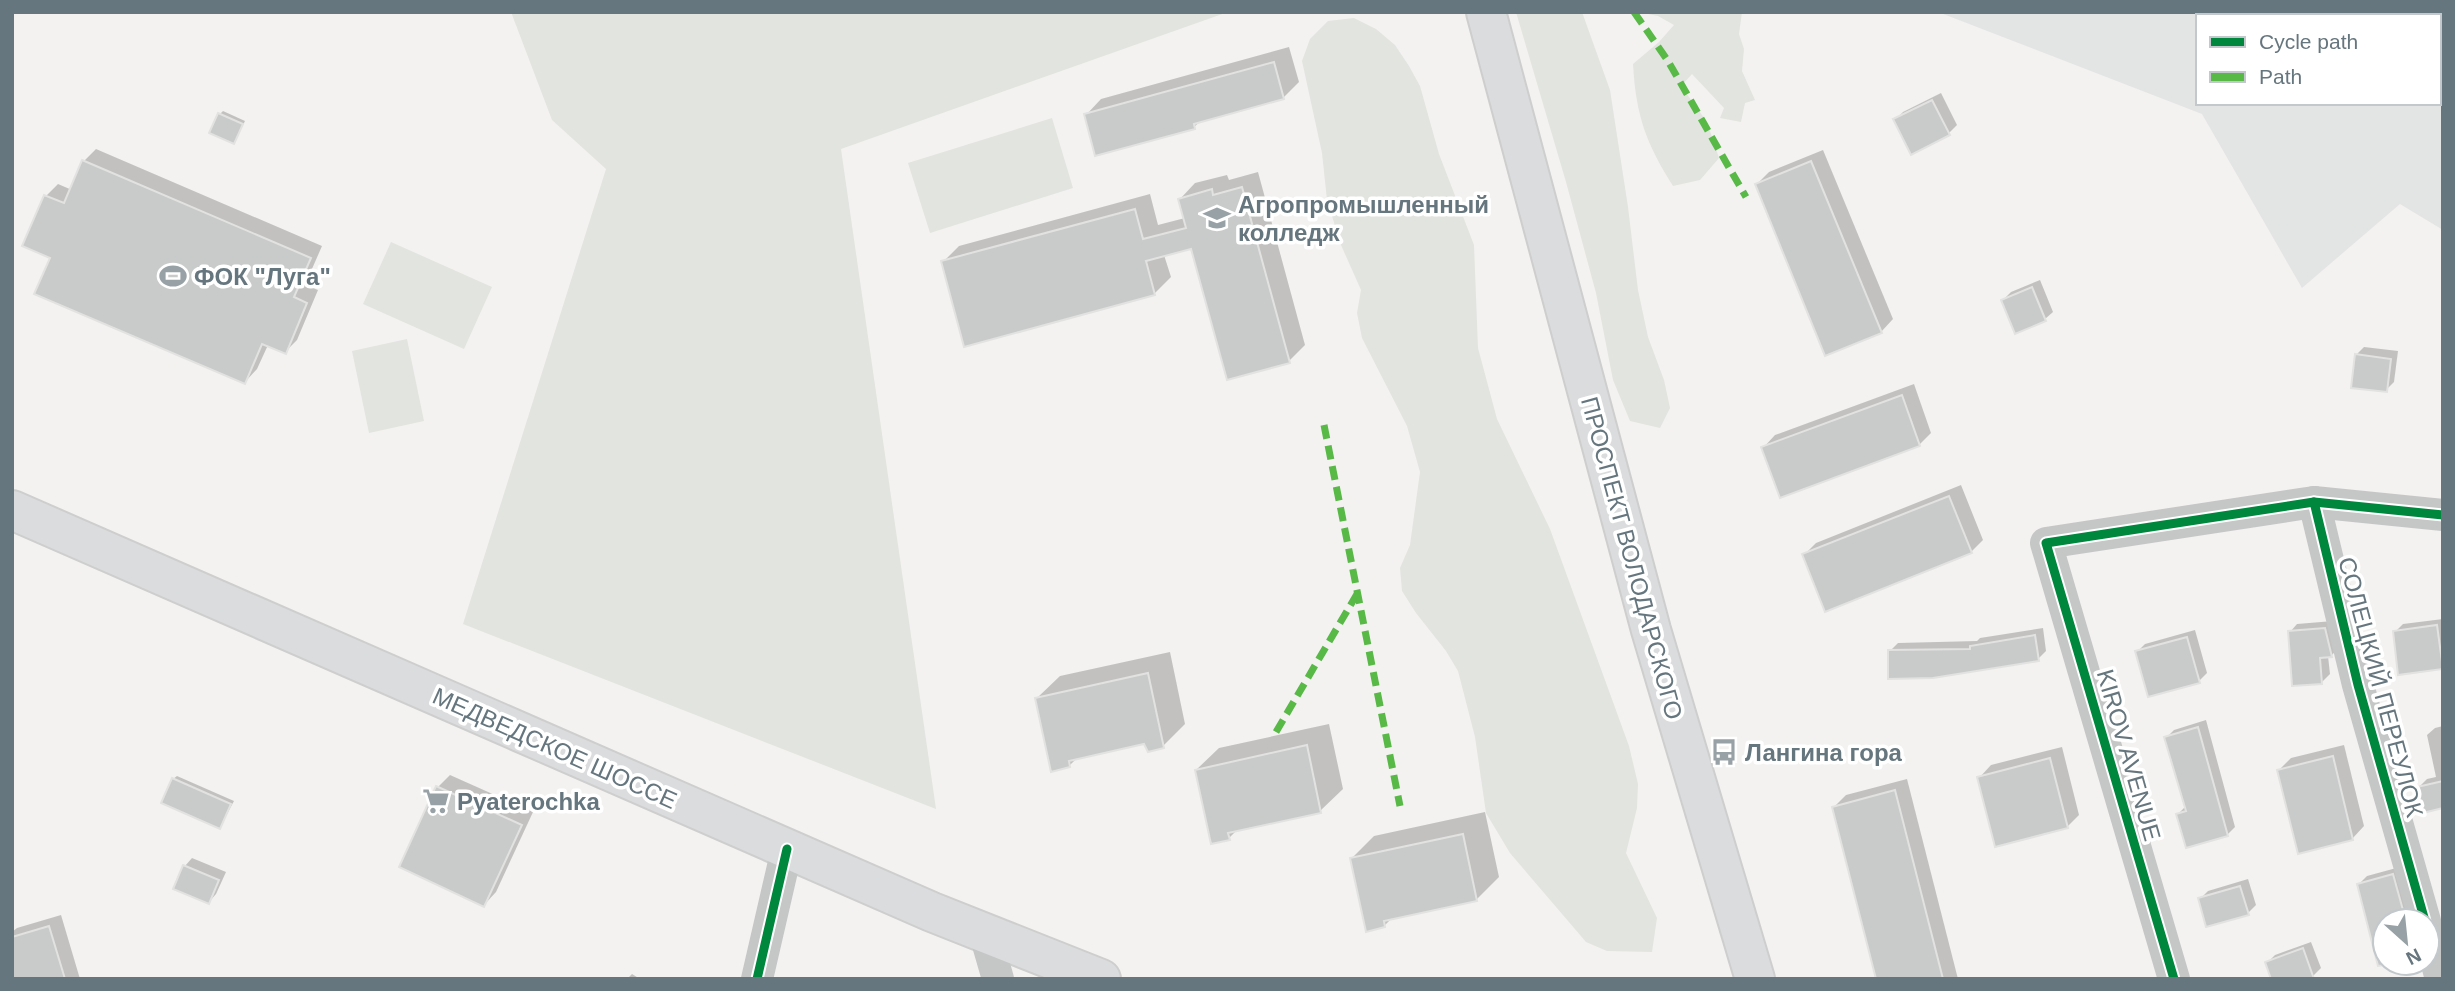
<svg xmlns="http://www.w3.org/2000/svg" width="2455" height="991" font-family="Helvetica,sans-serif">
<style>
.built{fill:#e3e4e4}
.green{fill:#e2e4df}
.shadow{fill:#0003}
.building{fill:#c9caca;stroke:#e2e2e1;stroke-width:2}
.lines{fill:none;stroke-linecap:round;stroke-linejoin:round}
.major-casing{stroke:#cecece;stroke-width:42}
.minor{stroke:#c5c7c7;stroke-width:32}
.major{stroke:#dbdcdd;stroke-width:38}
.quiet{stroke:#58b947;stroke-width:7;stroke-dasharray:14 7;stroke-linecap:butt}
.cycleway-casing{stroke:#fff;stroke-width:13}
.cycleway{stroke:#00873e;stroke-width:9}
.labels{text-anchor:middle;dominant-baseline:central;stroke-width:7;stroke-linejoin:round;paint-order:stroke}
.poi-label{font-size:24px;font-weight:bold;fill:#66767e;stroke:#fff;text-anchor:start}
.street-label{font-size:24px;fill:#66767e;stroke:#fff}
</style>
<rect width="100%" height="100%" fill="#f3f2f1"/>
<polygon class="built" points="1938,12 2423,12 2433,16 2198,16 2198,103 2439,103 2439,18 2443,19 2443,230 2400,204 2302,288 2202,114"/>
<g class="green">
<polygon points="511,12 1228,12 841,149 936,809 463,624 606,169 552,120"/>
<polygon points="1516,12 1582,12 1610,90 1628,207 1638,290 1648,337 1664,380 1670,408 1660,428 1630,421 1613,380 1596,293 1566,182"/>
<path d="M1638,12H1742L1739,34L1744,49L1742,71L1755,100L1745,103L1741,122L1720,118L1724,108L1692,74L1681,86L1707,122L1719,158L1700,180L1673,186C1646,143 1636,116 1633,64L1659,42L1674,25L1658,16Z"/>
<polygon points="1354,18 1376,29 1395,45 1409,66 1420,86 1439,154 1474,245 1478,348 1497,419 1550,529 1629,746 1638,784 1637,808 1626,853 1657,918 1652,952 1607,951 1586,942 1510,853 1486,813 1475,737 1458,671 1446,651 1416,613 1402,591 1400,568 1410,545 1420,472 1407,426 1362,338 1357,313 1361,290 1341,245 1327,200 1322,153 1302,61 1310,39 1328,21"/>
<polygon points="1052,118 1073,188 930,233 908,163"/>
<polygon points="391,242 492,287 464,349 363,304"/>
<polygon points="407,339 424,421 369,433 352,351"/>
</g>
<g class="shadow">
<polygon points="1289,47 1299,82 1283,98 1202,120 1194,127 1086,115 1101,99"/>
<polygon points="1941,93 1957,125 1949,133 1912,152 1895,120 1903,112"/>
<polygon points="223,111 245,121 234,142 220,114"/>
<polygon points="96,149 322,246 305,285 318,290 297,340 285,352 268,345 257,369 245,382 52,257 46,196 58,184 72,190 84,161"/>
<polygon points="1823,150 1893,319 1881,332 1757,184 1769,172"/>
<polygon points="1258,172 1305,345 1289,361 1193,247 1164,255 1171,277 1155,293 965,345 943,262 959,246 1150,194 1158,225 1185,218 1180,199 1195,183 1227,175 1229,180"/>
<polygon points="2040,280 2053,312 2045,319 2003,300 2011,292"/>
<polygon points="2364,347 2398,351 2394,382 2386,390 2356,355"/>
<polygon points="1914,384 1931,433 1919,445 1763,448 1775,435"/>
<polygon points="1961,485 1983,540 1971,552 1804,555 1816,543"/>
<polygon points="2443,619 2442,668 2395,632 2403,624"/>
<polygon points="2333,621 2339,647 2332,655 2328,656 2330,674 2322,682 2290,632 2297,624"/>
<polygon points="2043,628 2046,651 2038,659 1890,651 1898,643 1977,641 1980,638"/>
<polygon points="2195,630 2207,673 2199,681 2137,652 2145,644"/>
<polygon points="1170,652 1185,724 1163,746 1145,742 1078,757 1069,766 1037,698 1060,676"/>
<polygon points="2206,720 2235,827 2227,835 2178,814 2186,806 2166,738 2174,730"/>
<polygon points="1329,724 1343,789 1320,811 1238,829 1229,838 1196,770 1219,748"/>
<polygon points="2443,726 2443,806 2419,787 2427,779 2436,777 2427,735 2435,728"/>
<polygon points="2344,745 2364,826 2352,839 2279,770 2291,758"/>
<polygon points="2062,747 2079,815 2067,827 1979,778 1991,765"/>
<polygon points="450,775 533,812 496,892 484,905 438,787"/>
<polygon points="177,776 234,801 220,827 173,779"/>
<polygon points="1907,779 1958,979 1878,979 1834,807 1846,795"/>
<polygon points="1485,812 1499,877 1477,899 1393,917 1384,926 1352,858 1374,836"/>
<polygon points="192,858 226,872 216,894 209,902 185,866"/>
<polygon points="2400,867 2410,921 2385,921 2385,930 2359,884 2367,876"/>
<polygon points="2248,879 2256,905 2248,913 2200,899 2208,891"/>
<polygon points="61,915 80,979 16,979 12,965 12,932 17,928"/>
<polygon points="2311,942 2321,968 2313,976 2267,963 2275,955"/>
<polygon points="632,974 640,979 627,979"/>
</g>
<g class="building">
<polygon points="1274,62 1284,99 1194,124 1195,129 1095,156 1084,114"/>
<polygon points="1932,100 1950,135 1911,155 1893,119"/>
<polygon points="218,113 243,124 234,144 209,133"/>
<polygon points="82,160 311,258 294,297 307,303 286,354 262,344 245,384 34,294 50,258 22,246 44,195 64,203"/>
<polygon points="1811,161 1882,333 1825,356 1755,184"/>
<polygon points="1242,187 1290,363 1227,380 1191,249 1146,261 1155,295 964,347 941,261 1135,209 1143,239 1186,228 1178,199 1212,189 1213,195"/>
<polygon points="2032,287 2046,321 2015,334 2001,300"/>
<polygon points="2355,354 2391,359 2387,392 2351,388"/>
<polygon points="1902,395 1920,446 1780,498 1761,447"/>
<polygon points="1949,496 1972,553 1825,612 1802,554"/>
<polygon points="2437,625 2443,669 2398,675 2393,631"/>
<polygon points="2325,628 2332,657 2320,658 2322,684 2292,686 2288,631"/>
<polygon points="2035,635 2039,661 1933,678 1888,679 1888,650 1970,649 1970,646"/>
<polygon points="2187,637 2200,683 2148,697 2135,651"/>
<polygon points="1148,673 1164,748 1148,752 1144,744 1069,761 1070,767 1051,772 1035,698"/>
<polygon points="2198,727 2228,836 2186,848 2176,814 2186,811 2164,737"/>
<polygon points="1307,745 1321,813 1228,833 1230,840 1211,844 1195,770"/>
<polygon points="2333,756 2353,840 2298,854 2277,770"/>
<polygon points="2050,758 2068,828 1995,847 1977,777"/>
<polygon points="172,778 231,804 220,829 161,803"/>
<polygon points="2443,781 2443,808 2423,813 2417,787"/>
<polygon points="436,786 522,825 484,907 399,867"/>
<polygon points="1895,790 1943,979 1876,979 1832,807"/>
<polygon points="1463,834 1477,901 1384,921 1385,927 1366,932 1350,858"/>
<polygon points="183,865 219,880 209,904 173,889"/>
<polygon points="2393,874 2406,921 2385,921 2385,965 2378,966 2357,884"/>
<polygon points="2240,886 2249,915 2206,927 2198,898"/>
<polygon points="49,926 65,979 12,979 12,937"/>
<polygon points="2303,948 2314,979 2271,979 2265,962"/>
</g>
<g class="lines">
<defs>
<g id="major">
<polyline points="1486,12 1651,630 1755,979"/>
<polyline points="12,510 932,912 1101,979"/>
</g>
</defs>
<use href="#major" class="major-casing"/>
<g class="minor">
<polyline points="2314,502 2358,685 2425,921"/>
<polyline points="2427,928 2441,979"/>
<polyline points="985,934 998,979"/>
<polyline points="757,979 787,849"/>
<polyline points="2174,979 2046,543 2314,502 2443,515"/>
</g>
<use href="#major" class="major"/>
<g class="quiet">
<polyline points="1634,12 1668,61 1746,197"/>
<polyline points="1324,425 1400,806"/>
<polyline points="1276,732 1357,594"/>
</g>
<defs>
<g id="cycleway">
<polyline points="2314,502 2358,685 2425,921"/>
<polyline points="757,979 787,849"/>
<polyline points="2174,979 2046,543 2314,502 2443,515"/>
</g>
</defs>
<use href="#cycleway" class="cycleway-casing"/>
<use href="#cycleway" class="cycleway"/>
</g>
<defs>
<symbol id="university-bare" viewBox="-9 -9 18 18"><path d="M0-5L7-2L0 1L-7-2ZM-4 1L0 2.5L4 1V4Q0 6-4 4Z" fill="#97a1a6" stroke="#fff" stroke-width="2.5" paint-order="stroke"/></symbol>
<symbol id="stadium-bare" viewBox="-9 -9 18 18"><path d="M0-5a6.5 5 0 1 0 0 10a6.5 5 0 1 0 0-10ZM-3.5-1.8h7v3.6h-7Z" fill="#97a1a6" stroke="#fff" stroke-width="2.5" paint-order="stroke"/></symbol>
<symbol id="bus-bare" viewBox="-9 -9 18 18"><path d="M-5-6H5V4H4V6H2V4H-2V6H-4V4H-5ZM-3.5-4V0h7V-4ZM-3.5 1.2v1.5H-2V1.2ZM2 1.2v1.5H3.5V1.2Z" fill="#97a1a6" stroke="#fff" stroke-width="2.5" paint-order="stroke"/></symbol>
<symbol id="supermarket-bare" viewBox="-9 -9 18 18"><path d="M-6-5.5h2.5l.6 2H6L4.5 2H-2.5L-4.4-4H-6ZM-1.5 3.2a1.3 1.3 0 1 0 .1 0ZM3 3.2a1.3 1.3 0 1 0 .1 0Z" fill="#97a1a6" stroke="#fff" stroke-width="2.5" paint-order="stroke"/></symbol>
</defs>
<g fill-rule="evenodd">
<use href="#university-bare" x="1198" y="199" width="38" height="38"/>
<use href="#stadium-bare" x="154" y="257" width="38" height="38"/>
<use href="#bus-bare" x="1705" y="733" width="38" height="38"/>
<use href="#supermarket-bare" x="417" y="782" width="38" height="38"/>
</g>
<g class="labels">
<g class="poi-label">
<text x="1238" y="204">Агропромышленный<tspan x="1238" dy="28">колледж</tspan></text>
<text x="194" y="276">ФОК "Луга"</text>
<text x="1745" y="752">Лангина гора</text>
<text x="457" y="801">Pyaterochka</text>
</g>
<g class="street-label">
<text transform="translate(1632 558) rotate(75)">ПРОСПЕКТ ВОЛОДАРСКОГО</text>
<text transform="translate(2381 687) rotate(75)">СОЛЕЦКИЙ ПЕРЕУЛОК</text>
<text transform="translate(555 748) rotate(24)">МЕДВЕДСКОЕ ШОССЕ</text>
<text transform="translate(2129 755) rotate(74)">KIROV AVENUE</text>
</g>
</g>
<rect width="2455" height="991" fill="none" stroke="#66767e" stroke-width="28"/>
<rect x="2196" y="14" width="245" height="91" fill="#ffffff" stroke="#c2c8cb" stroke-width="2"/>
<rect x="2210" y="37" width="35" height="10" fill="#00873e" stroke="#c2c8cb" stroke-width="2"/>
<text x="2259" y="49" font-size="21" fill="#66767e">Cycle path</text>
<rect x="2210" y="72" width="35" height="10" fill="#58b947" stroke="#c2c8cb" stroke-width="2"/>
<text x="2259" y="84" font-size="21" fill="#66767e">Path</text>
<g transform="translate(2406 942) rotate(153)"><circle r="33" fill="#ffffff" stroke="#c2c8cb" stroke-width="2"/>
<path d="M0-5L12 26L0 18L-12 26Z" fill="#97a1a6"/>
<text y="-10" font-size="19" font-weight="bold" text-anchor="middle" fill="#66767e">N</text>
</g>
</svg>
